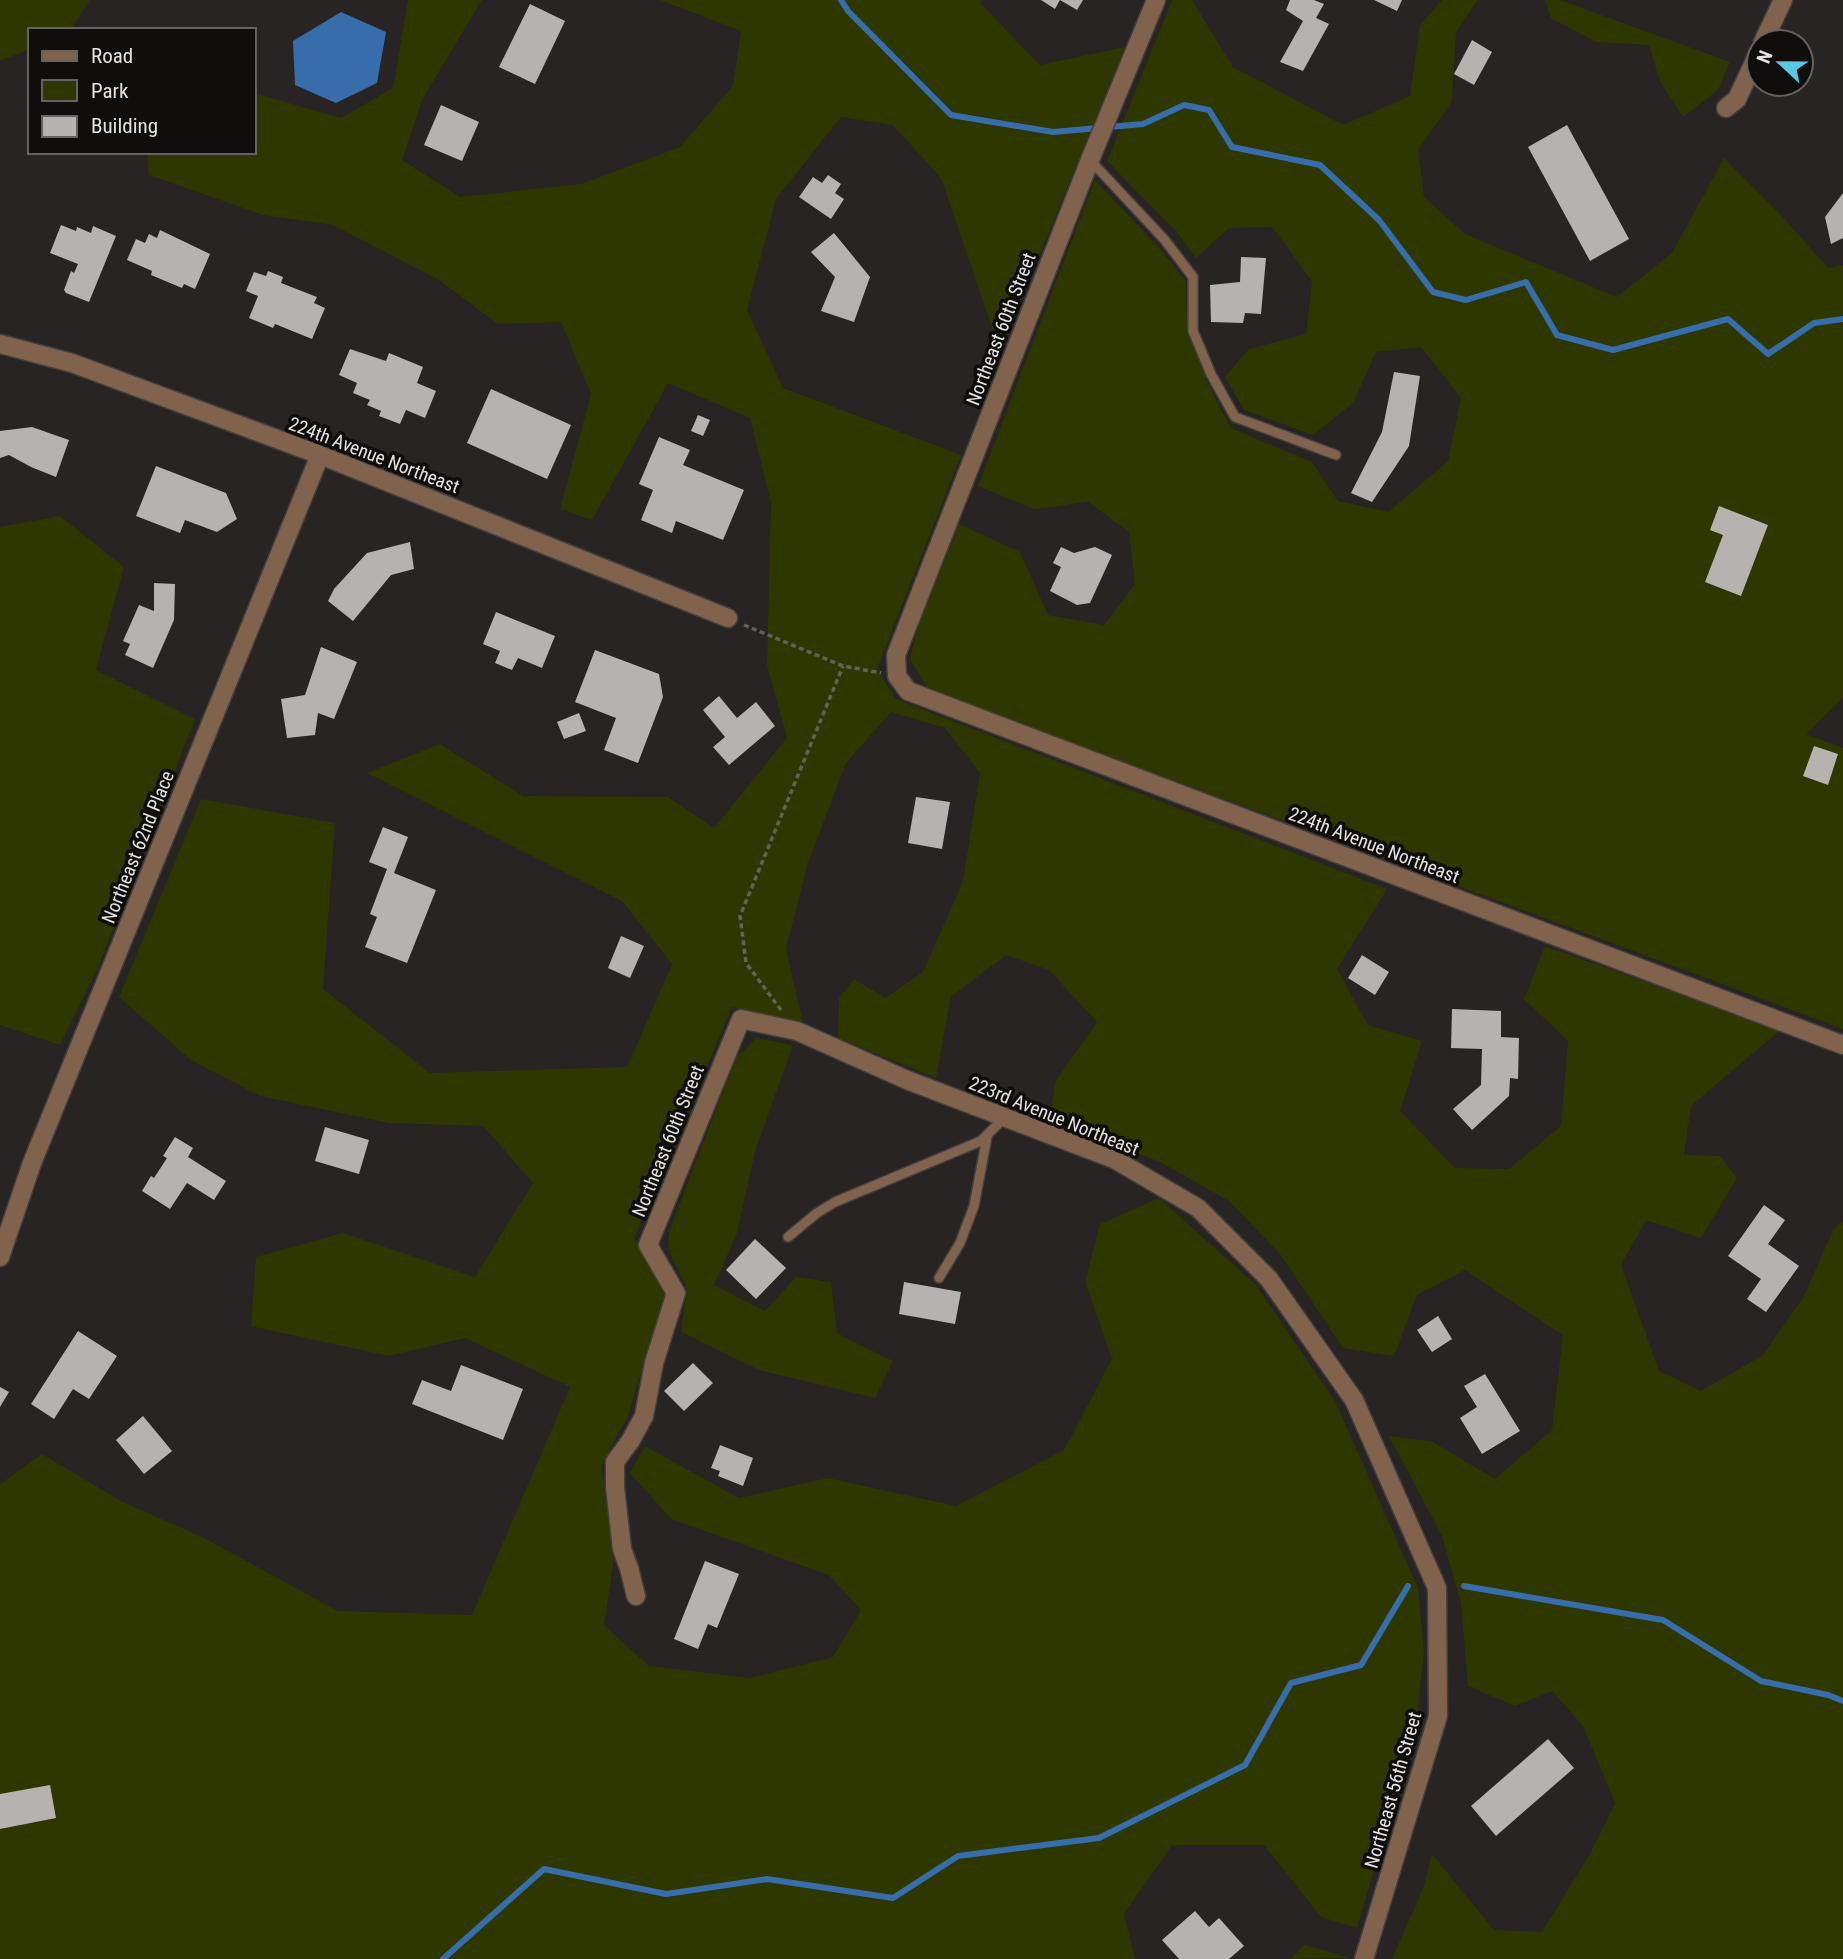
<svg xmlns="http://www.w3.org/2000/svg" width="1843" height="1959" font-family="'Roboto Condensed',sans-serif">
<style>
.green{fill:#2e3700}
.water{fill:#366daa}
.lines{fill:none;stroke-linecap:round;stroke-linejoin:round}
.stream{stroke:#366daa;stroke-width:6}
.building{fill:#b5b2b0}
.service-casing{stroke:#423f3e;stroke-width:12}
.minor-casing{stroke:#423f3e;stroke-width:21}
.path{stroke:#63605f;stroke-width:3.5;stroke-dasharray:5 3.5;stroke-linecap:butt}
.service{stroke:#81634d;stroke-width:9}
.minor{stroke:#81634d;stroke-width:18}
.labels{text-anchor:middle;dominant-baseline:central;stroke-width:7;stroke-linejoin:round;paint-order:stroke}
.street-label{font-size:19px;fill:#e5e3e2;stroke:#0f0e0d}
</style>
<rect width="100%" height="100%" fill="#272423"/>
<g class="green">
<polygon points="0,0 90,0 70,30 30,30 30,49 0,61"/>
<polygon points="408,0 482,0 422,100 402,160 460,197 581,184 680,147 733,86 741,31 660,0 982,0 981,4 1040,65 1125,47 1000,351 941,178 893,125 841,117 776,199 747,310 783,388 961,455 877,669 896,699 1387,889 1337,969 1368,1025 1422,1041 1400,1111 1455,1168 1509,1169 1561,1126 1568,1041 1524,999 1545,946 1780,1030 1691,1106 1684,1155 1720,1156 1737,1178 1701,1238 1646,1220 1621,1265 1659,1371 1701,1391 1763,1355 1804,1296 1833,1230 1843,1221 1843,1959 1392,1959 1424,1886 1432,1854 1494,1930 1542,1932 1591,1852 1615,1803 1583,1726 1552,1691 1515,1706 1468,1686 1461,1603 1442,1536 1389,1436 1431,1441 1495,1479 1552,1430 1563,1335 1465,1270 1417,1295 1394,1356 1343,1348 1280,1254 1229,1201 1160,1162 1050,1119 1055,1082 1097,1022 1049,970 1006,955 951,997 936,1078 838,1038 839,998 854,979 885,998 923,972 963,881 980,773 945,728 891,712 846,763 808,863 786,949 803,1023 732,1007 634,1238 665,1294 628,1416 601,1466 614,1559 604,1625 649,1666 749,1678 833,1657 861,1610 829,1575 671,1519 630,1473 645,1446 739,1498 828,1478 956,1506 1064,1450 1112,1359 1085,1282 1100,1224 1159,1198 1256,1285 1335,1401 1418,1588 1424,1652 1416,1725 1357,1928 1321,1917 1264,1845 1172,1845 1124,1914 1135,1959 0,1959 0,1484 42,1454 121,1501 206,1539 338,1611 472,1615 570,1387 465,1338 389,1356 251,1326 256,1257 343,1233 475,1277 533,1183 483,1126 389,1123 260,1096 191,1060 119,997 201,799 335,823 323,989 430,1073 627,1067 672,964 622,901 367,773 440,744 523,796 668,797 714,828 787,738 767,665 771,503 750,418 668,383 592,520 560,509 591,394 561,322 498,324 439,280 333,225 263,215 149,175 147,152 254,152 254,93 341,118 393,88"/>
<polygon points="1172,0 1192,0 1233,67 1343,125 1410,96 1420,25 1442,0 1478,0 1456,32 1452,101 1418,150 1424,197 1465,234 1617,297 1672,253 1724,158 1781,215 1828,268 1843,265 1843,698 1806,734 1843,748 1843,1029 928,689 910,659 918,627 959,524 1020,552 1048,615 1104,625 1135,584 1129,532 1088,502 1034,509 978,486 1095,180 1161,250 1186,281 1187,332 1211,389 1231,428 1312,462 1338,501 1388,512 1448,461 1461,398 1421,347 1376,352 1353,403 1313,435 1244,410 1225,377 1249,349 1306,334 1312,281 1272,227 1229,228 1196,258 1175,230 1107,161"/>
<polygon points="1545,0 1560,0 1730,62 1719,89 1683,117 1660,81 1649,45 1596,42 1551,18"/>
<polygon points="60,516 124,567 96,670 195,719 98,968 60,1045 0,1025 0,527"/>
<polygon points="756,1038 793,1045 755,1152 737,1233 714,1285 765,1311 796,1277 831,1282 837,1333 893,1361 875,1398 759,1370 681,1332 687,1289 668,1249 669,1232 736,1058"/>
<polygon points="1305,1945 1350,1958 1290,1959"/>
</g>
<polygon class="water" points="341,12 386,32 377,83 336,103 295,85 293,41"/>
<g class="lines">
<g class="stream">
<polyline points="841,0 848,11 951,115 1053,132 1143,124 1184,105 1209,110 1232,147 1320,165 1379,220 1433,292 1466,300 1526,282 1557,335 1613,350 1728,319 1768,354 1814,323 1843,319"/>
<polyline points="1464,1586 1663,1620 1761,1681 1828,1695 1843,1701"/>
<polyline points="443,1959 544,1869 666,1894 767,1879 893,1898 958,1856 1099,1838 1245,1765 1291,1683 1361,1665 1408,1586"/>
</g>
</g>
<g class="building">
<polygon points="1041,0 1060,0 1055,9"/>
<polygon points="1060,0 1083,0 1077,10"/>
<polygon points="1290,0 1314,0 1324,4 1316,18 1329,24 1303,71 1280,62 1303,21 1286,10"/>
<polygon points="1374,0 1402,0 1397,11"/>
<polygon points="530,4 565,21 535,84 499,67"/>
<polygon points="1472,40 1492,52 1474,85 1454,74"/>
<polygon points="441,105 479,122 462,161 424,145"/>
<polygon points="1567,125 1629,239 1590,261 1528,147"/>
<polygon points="828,175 841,184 835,193 844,199 831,219 799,197 813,177 822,183"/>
<polygon points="1843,193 1843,238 1831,244 1825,217"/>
<polygon points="61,225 76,231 77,227 91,233 93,226 116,236 89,302 66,293 64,290 71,271 74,273 78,264 50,253"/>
<polygon points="160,230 210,254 195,289 184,284 182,288 151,275 152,271 127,260 136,239 145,243 149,234 157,238"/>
<polygon points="834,233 870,277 854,322 821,311 835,277 811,252"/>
<polygon points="1241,257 1266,258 1261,314 1245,313 1243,323 1211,322 1210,285 1240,282"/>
<polygon points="268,271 283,277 281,283 317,297 314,303 325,308 312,339 275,324 273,328 249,318 258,296 246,291 254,272 266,276"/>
<polygon points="350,349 386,361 389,353 423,367 417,383 436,391 425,418 406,410 400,424 379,416 381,411 367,405 370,400 353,393 357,383 339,375"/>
<polygon points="1394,372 1420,376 1409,446 1372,502 1351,493 1382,432"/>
<polygon points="491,389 571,425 547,479 467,443"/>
<polygon points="698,415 710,420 703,436 691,431"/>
<polygon points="32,427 69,440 56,477 31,467 9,455 0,458 0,431"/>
<polygon points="659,437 690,450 683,465 744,490 723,540 676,521 672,533 641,520 653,490 639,484"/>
<polygon points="156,466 226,493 237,519 217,532 185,520 180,533 136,516"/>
<polygon points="1719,506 1768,525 1741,596 1705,582 1723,535 1710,530"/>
<polygon points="410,542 414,569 391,575 353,621 328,601 334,589 367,553"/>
<polygon points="1061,547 1074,553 1095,547 1112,555 1090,603 1077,605 1050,591 1061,567 1053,563"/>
<polygon points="154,583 175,584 174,620 153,668 125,655 130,644 123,641 139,605 154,611"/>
<polygon points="496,612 555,636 542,668 518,658 512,670 495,663 500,651 483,644"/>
<polygon points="321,647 357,662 334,719 318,713 315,735 287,738 281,699 305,695"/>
<polygon points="595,650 659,674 663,697 638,763 604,750 616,718 575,702"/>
<polygon points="719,696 737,718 756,702 775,726 729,765 713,747 725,737 703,710"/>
<polygon points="579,713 586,731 564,739 557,722"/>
<polygon points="1814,746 1838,754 1828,785 1803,776"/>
<polygon points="916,797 950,802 942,849 908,843"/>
<polygon points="383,827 408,837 394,873 436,890 407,963 365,947 377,917 370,914 387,869 369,862"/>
<polygon points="621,936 644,946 630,978 608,968"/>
<polygon points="1362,955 1389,972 1375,995 1348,978"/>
<polygon points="1452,1009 1501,1011 1501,1037 1519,1038 1518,1079 1510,1078 1509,1096 1472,1130 1453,1109 1481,1085 1482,1049 1451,1048"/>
<polygon points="325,1127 369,1140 359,1174 315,1161"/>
<polygon points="175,1137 193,1148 188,1157 226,1181 214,1200 187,1183 170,1209 142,1191 151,1176 154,1178 167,1158 163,1156"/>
<polygon points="1764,1205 1785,1220 1768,1244 1799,1266 1766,1312 1747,1299 1761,1279 1728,1256"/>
<polygon points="755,1239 786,1268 756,1299 726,1270"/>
<polygon points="904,1282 961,1292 955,1324 899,1314"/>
<polygon points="1438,1316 1452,1339 1432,1352 1417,1330"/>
<polygon points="78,1331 117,1356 89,1399 73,1389 54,1419 31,1404"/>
<polygon points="693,1363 713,1383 684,1411 664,1391"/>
<polygon points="461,1365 523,1389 503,1440 412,1404 422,1380 451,1391"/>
<polygon points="1485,1374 1520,1431 1482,1454 1460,1418 1477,1407 1464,1386"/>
<polygon points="0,1387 9,1392 0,1407"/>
<polygon points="143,1416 172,1451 144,1474 116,1440"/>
<polygon points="720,1445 753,1458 743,1486 718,1476 720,1471 711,1468"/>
<polygon points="705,1561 739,1574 717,1628 708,1624 698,1649 674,1639"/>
<polygon points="1548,1739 1574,1768 1496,1836 1471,1806"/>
<polygon points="50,1785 56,1818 0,1829 0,1794"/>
<polygon points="1195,1911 1209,1927 1219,1918 1244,1946 1229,1959 1179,1959 1162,1940"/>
</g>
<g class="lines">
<defs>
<g id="service">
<polyline points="1090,160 1164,239 1193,277 1193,331 1211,374 1235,417 1336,455"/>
<polyline points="788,1237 817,1213 835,1202 981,1141 1004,1118"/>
<polyline points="939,1278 960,1243 974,1206 987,1137"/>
</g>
<g id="minor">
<polyline points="1156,0 1090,160 896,655 897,676 908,691 1843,1045"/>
<polyline points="1763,42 1783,0"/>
<polyline points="1726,108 1737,99 1759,52"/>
<polyline points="0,344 72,363 320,455 728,618"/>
<polyline points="0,1257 32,1163 320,455"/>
<polyline points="636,1596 629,1568 622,1549 615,1487 615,1462 631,1440 644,1416 654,1363 676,1293 648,1245 741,1019 797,1031 907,1080 1114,1159 1198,1208 1269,1279 1354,1400 1437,1588 1438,1716 1364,1959"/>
</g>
</defs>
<use href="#service" class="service-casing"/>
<use href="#minor" class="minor-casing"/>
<g class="path">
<polyline points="744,625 843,666 881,673"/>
<polyline points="781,1010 746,963 740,916 843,666"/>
</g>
<use href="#service" class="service"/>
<use href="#minor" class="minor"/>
</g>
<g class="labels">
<g class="street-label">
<text transform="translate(1001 329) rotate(-69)">Northeast 60th Street</text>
<text transform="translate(374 455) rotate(21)">224th Avenue Northeast</text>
<text transform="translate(1374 845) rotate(21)">224th Avenue Northeast</text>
<text transform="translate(138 847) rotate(-68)">Northeast 62nd Place</text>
<text transform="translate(1054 1116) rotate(22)">223rd Avenue Northeast</text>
<text transform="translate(668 1141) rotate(-68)">Northeast 60th Street</text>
<text transform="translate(1393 1790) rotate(-74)">Northeast 56th Street</text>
</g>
</g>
<rect x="28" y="28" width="228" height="126" fill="#0f0e0d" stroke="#656362" stroke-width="2"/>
<rect x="42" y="51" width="35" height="10" fill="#81634d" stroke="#656362" stroke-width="2"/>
<text x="91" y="63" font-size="21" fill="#e5e3e2">Road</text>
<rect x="42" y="80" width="35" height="21" fill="#2e3700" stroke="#656362" stroke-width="2"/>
<text x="91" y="98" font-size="21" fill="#e5e3e2">Park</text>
<rect x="42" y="116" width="35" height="21" fill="#b5b2b0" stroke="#656362" stroke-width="2"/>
<text x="91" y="133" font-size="21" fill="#e5e3e2">Building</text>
<g transform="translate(1780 63) rotate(292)"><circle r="33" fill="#0f0e0d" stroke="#656362" stroke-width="2"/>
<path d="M0-5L12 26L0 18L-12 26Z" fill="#57c9e2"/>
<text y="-10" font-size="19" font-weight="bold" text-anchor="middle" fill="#e5e3e2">N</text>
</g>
</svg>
